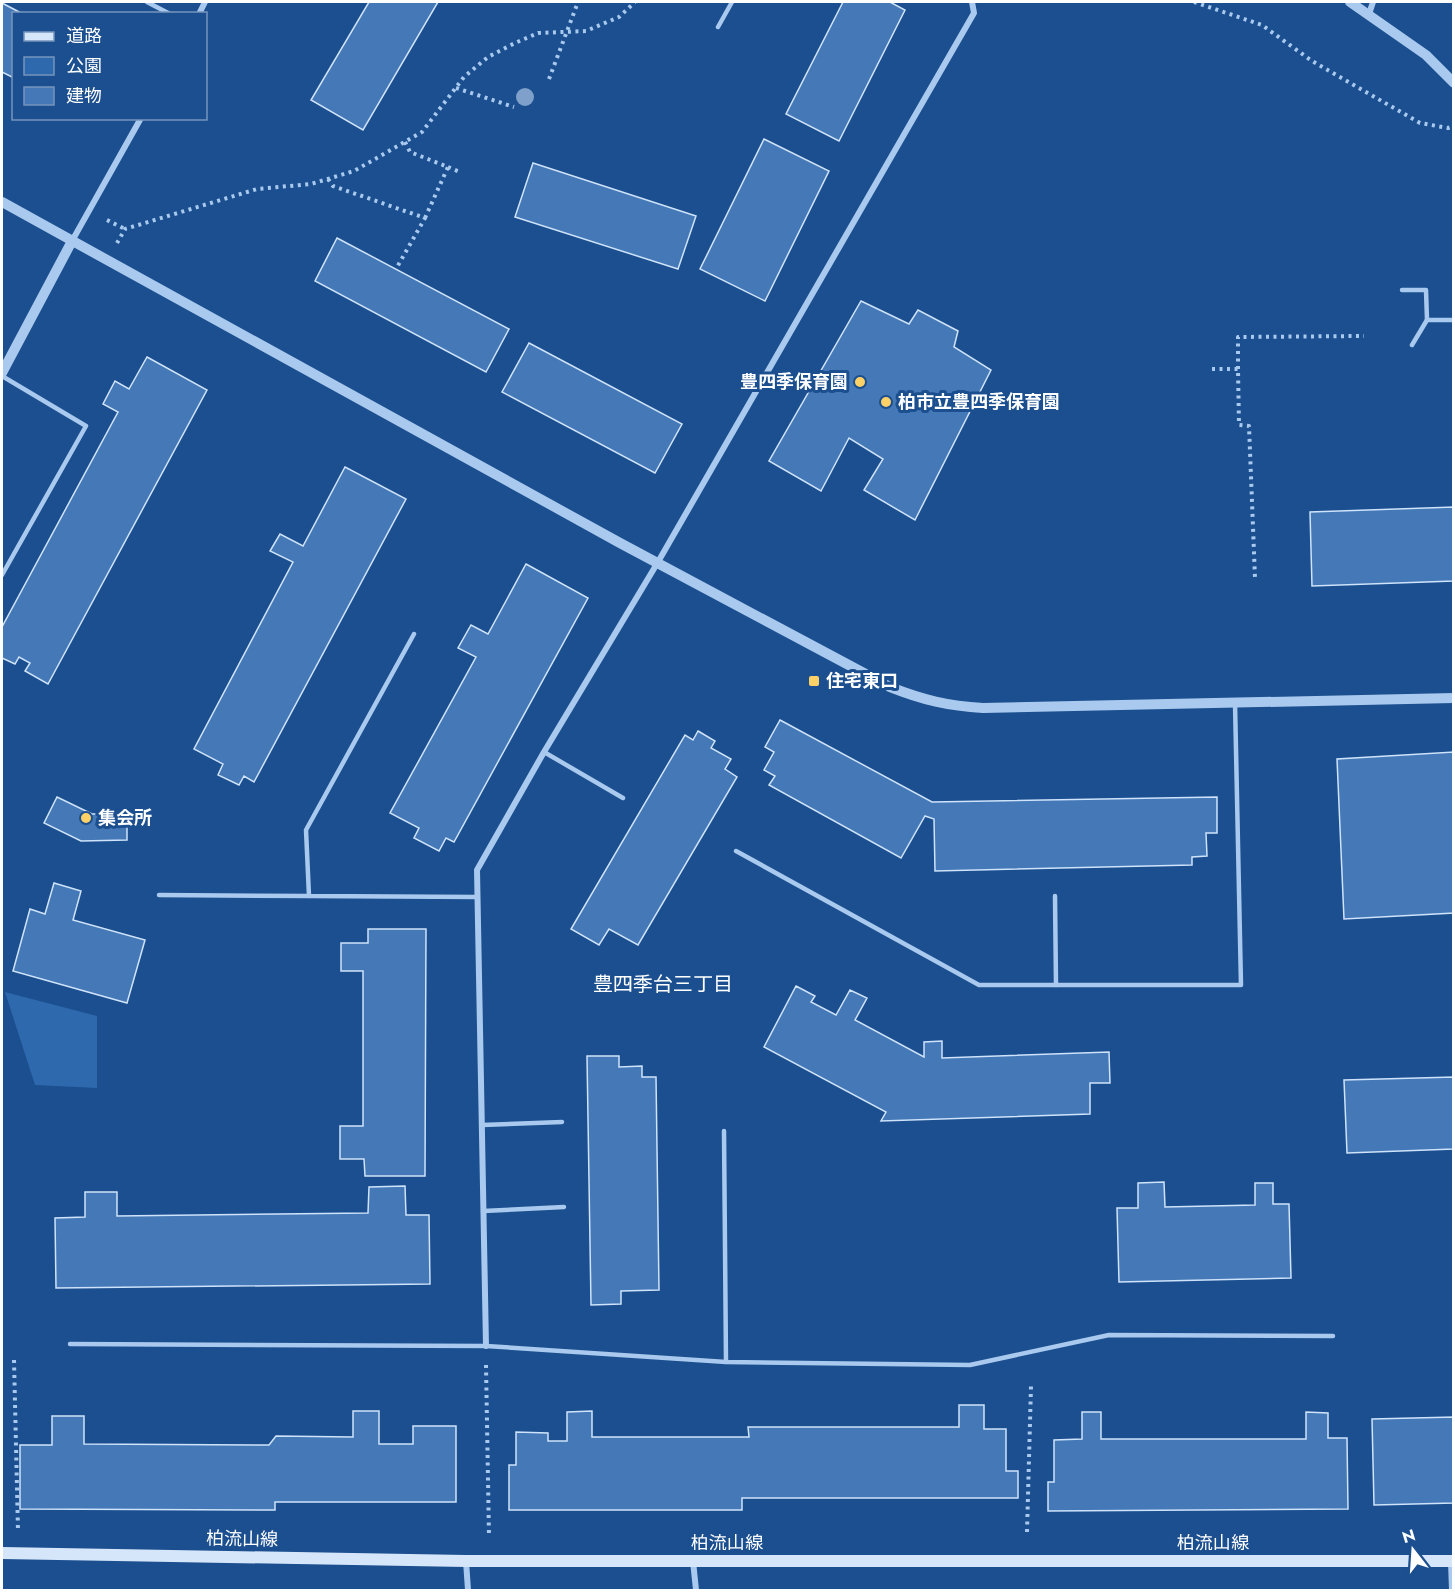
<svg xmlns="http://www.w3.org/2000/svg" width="1455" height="1592" font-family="Jost,'Noto Sans JP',sans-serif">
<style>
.green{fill:#2e69ad}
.building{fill:#4478b7;stroke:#cfe3fa;stroke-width:1.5}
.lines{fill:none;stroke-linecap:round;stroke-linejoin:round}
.path{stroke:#a9c9ee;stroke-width:4;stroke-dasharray:3 4.5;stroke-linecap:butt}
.service{stroke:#a9c9ee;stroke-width:4.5}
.minor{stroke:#a9c9ee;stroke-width:6}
.tertiary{stroke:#a9c9ee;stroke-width:10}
.secondary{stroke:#d6e6fa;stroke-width:12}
.tree{fill:#7ea0ca}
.poi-dot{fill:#ffd166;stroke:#1b4f8f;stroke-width:2}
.labels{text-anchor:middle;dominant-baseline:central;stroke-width:6;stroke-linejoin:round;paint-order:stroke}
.poi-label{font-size:18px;font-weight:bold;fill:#fff;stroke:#1b4f8f;text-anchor:start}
.street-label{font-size:18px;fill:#fff;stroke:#1b4f8f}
.neighbourhood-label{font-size:20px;fill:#fff;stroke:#1b4f8f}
</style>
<rect width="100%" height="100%" fill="#1b4f8f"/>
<polygon class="green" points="5,992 97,1016 97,1088 35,1085"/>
<g class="building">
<polygon points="369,2 438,2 363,130 311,100"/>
<polygon points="843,2 890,2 905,10 839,141 786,114"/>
<polygon points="2,3 23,14 14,14 14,78 2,72"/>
<polygon points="764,139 829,171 765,301 700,269"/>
<polygon points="533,163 696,216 678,269 515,217"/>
<polygon points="337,238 509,329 486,372 315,281"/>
<polygon points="861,301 909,324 918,310 958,331 954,347 991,370 915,520 864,490 883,459 849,438 821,491 769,461"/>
<polygon points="529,343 682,424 655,473 502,392"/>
<polygon points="147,357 207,390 48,684 25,671 30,663 19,657 15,664 2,658 2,627 118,412 103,404 115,381 129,389"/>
<polygon points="345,467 406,499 254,782 244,776 239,785 218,775 223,764 194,749 293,562 270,551 280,534 303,546"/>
<polygon points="1454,507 1454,581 1312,586 1310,512"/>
<polygon points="526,564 588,598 454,842 446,838 439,851 414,838 419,828 390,813 476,657 458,648 471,625 488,634"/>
<polygon points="780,720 932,802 1217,797 1217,833 1206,833 1207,856 1192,857 1192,865 935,871 934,819 925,816 901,858 769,785 775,776 764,770 774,752 765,747"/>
<polygon points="698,731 715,741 711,748 731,759 725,769 737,777 638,945 609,929 599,945 571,929 685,735 693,740"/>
<polygon points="1454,752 1454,913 1344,919 1337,759"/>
<polygon points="57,797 92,814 127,813 127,840 81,841 44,823"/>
<polygon points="54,883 81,891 73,920 145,940 127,1003 13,971 30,909 45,914"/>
<polygon points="368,929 426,929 425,1176 365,1176 364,1159 340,1159 340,1126 363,1126 363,971 341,971 341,943 368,943"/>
<polygon points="796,986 815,996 811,1002 836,1015 850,990 867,998 855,1020 924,1057 924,1042 942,1041 942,1058 1109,1052 1110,1083 1090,1083 1090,1114 881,1121 886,1112 764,1047"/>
<polygon points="587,1056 619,1056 619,1067 642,1066 642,1077 656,1077 659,1290 621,1291 621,1304 591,1305"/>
<polygon points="1454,1077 1454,1149 1347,1153 1344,1080"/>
<polygon points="1164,1182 1165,1207 1255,1205 1255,1183 1273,1183 1273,1204 1289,1204 1291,1278 1119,1282 1117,1208 1138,1208 1138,1183"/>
<polygon points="405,1186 406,1215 429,1215 430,1284 56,1288 55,1218 85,1217 85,1192 117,1192 117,1216 368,1213 369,1187"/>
<polygon points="959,1405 984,1405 984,1429 1006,1429 1006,1471 1018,1471 1018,1498 742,1498 742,1510 509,1510 509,1465 516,1465 516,1432 548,1433 548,1441 567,1441 567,1412 592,1411 592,1437 749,1437 748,1427 959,1427"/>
<polygon points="353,1411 379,1411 379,1444 413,1444 413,1426 456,1426 456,1502 275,1502 275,1510 20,1509 20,1445 52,1445 52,1416 84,1416 84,1444 269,1445 276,1436 353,1437"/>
<polygon points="1082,1412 1101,1412 1101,1439 1306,1439 1306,1412 1328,1413 1328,1438 1347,1438 1348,1509 1048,1511 1048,1482 1054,1482 1054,1440 1082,1439"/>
<polygon points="1454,1417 1454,1503 1374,1505 1372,1419"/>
</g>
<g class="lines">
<g class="path">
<polyline points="1194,2 1262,25 1312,61 1420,123 1448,128 1454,126"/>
<polyline points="549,79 578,2"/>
<polyline points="456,88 514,107"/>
<polyline points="405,142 410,152 448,167 425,218"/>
<polyline points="448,167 460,172"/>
<polyline points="328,179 333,186 425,218 396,269"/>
<polyline points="107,220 125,229"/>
<polyline points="117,243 125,229 257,189 311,184 354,171 422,132 464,77 488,57 515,43 538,33 586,31 619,17 635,2"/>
<polyline points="1212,369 1238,369 1239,425 1249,426 1255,578"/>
<polyline points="1238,369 1238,337 1364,336"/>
<polyline points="14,1360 18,1531"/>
<polyline points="486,1365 489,1537"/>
<polyline points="1027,1532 1031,1386"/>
</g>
<g class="service">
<polyline points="147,2 170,14"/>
<polyline points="718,27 732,2"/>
<polyline points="1402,290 1426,290 1427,320"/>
<polyline points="1412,345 1427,320 1454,320"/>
<polyline points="2,376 86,426 2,575"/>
<polyline points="414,634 306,830 309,896 477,897"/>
<polyline points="544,752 623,798"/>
<polyline points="736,851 979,985 1241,985 1235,703"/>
<polyline points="159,895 309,896"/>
<polyline points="1055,896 1056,985"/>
<polyline points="482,1125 562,1122"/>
<polyline points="724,1131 726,1362"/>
<polyline points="483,1211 564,1207"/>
<polyline points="70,1344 486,1346 726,1362 970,1365 1109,1335 1333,1336"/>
</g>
<g class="minor">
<polyline points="199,14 205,2"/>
<polyline points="1369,14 1373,2"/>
<polyline points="72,241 141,118"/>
<polyline points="486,1346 477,870 544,752 658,562 974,13 972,2"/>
<polyline points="466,1561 468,1590"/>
<polyline points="693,1561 696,1590"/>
<polyline points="1451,1562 1452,1590"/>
</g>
<g class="tertiary">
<polyline points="1350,2 1426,55 1454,83"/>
<path d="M2,202L620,543L890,687C923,700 948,706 983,708L1454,698"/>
<polyline points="2,373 72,241"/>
</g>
<polyline class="secondary" points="2,1553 466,1561 1454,1561"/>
</g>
<circle class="tree" cx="525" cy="97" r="9"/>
<g class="poi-dot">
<circle cx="860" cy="382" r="6"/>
<circle cx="886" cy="402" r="6"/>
<rect x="808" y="675" width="12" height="12" rx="3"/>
<circle cx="86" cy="818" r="6"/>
</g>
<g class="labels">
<g class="poi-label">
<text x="848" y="382" text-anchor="end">豊四季保育園</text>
<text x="898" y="402">柏市立豊四季保育園</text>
<text x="826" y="681">住宅東口</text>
<text x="98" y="818">集会所</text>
</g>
<g class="street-label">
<text transform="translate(242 1539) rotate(1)">柏流山線</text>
<text x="727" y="1543">柏流山線</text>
<text x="1213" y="1543">柏流山線</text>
</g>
<g class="neighbourhood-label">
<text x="663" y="984">豊四季台三丁目</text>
</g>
</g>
<rect width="1455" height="1592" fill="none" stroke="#ffffff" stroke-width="6"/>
<rect x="12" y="12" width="195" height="108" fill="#1b4f8f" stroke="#7695bc" stroke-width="1.5"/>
<rect x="24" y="32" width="30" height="9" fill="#d6e6fa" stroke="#7695bc" stroke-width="1.5"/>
<text x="66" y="42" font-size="18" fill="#ffffff">道路</text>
<rect x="24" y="57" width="30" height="18" fill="#2e69ad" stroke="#7695bc" stroke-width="1.5"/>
<text x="66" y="72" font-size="18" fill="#ffffff">公園</text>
<rect x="24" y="87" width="30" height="18" fill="#4478b7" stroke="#7695bc" stroke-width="1.5"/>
<text x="66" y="102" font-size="18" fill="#ffffff">建物</text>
<g transform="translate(1413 1550) rotate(343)" stroke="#1b4f8f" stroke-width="4.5" paint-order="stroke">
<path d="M0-4.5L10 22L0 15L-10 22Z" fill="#ffffff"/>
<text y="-9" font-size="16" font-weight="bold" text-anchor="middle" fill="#ffffff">N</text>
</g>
</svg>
